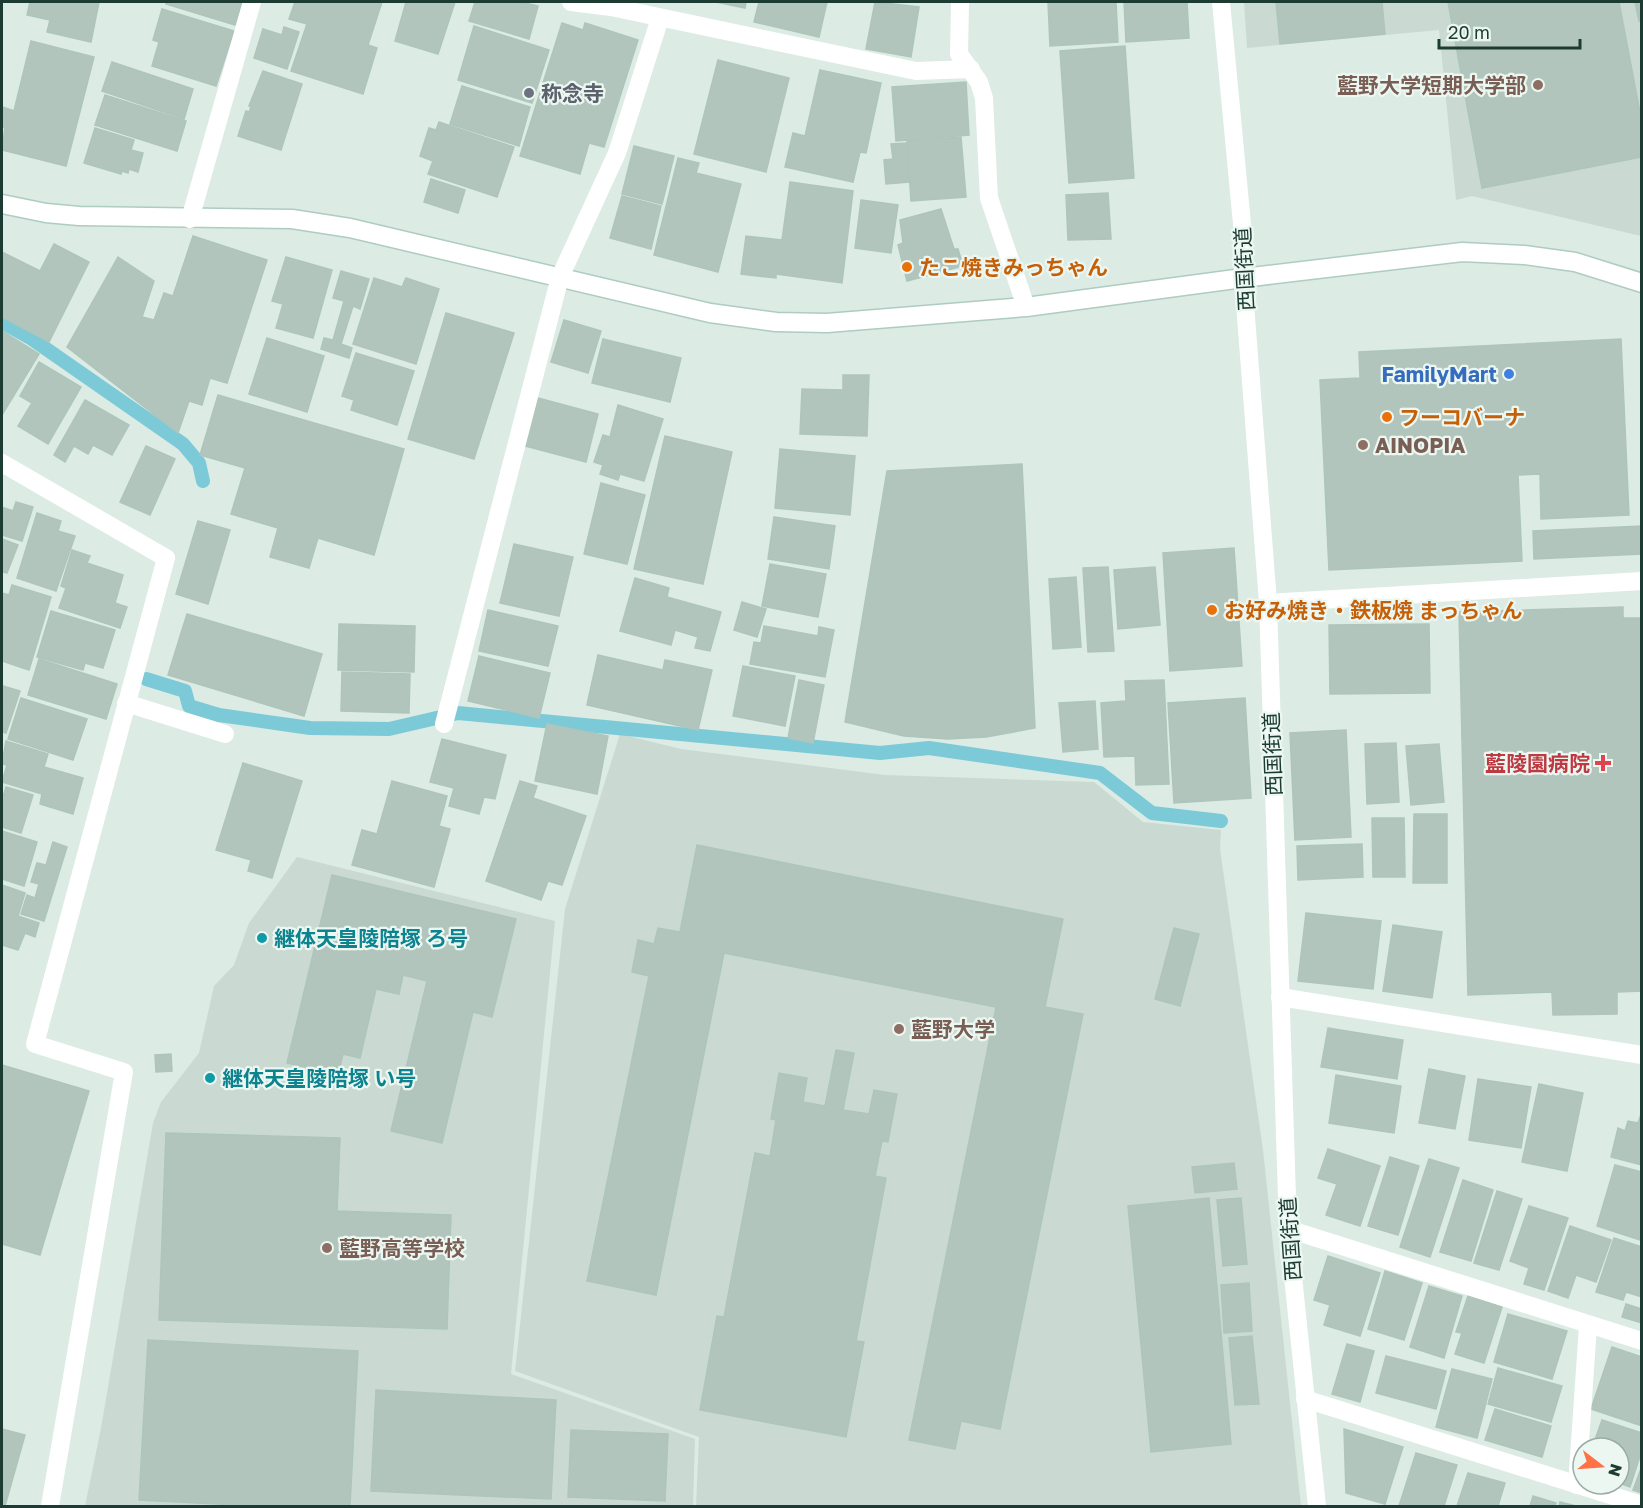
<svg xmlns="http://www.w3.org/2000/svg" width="1643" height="1508" font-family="'Golos Text','Noto Sans JP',sans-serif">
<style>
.built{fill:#cadad3}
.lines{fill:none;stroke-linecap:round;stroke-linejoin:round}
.stream{stroke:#7ccad8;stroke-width:14}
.building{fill:#b1c5bd;stroke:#aec5bb;stroke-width:1.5}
.secondary-casing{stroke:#aeccc1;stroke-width:21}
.street{stroke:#fff;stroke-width:18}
.secondary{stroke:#fff;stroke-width:18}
.education-dot{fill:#8d6e63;stroke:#edf7f2;stroke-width:2}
.worship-dot{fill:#6b7280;stroke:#edf7f2;stroke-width:2}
.food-dot{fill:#e8710a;stroke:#edf7f2;stroke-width:2}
.shop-dot{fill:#3f7fe0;stroke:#edf7f2;stroke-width:2}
.health-dot{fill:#e0444e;stroke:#edf7f2;stroke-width:2}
.culture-dot{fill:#0f9aa8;stroke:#edf7f2;stroke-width:2}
.labels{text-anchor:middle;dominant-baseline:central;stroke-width:4.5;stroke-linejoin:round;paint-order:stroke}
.education-label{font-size:21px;font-weight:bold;fill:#785e54;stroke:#edf7f2;text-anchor:start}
.worship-label{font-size:21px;font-weight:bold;fill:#5b616d;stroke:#edf7f2;text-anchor:start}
.food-label{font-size:21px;font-weight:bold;fill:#c56008;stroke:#edf7f2;text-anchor:start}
.street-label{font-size:21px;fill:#1c3b33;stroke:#edf7f2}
.shop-label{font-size:21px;font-weight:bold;fill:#366cbe;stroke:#edf7f2;text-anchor:end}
.health-label{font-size:21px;font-weight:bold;fill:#be3a42;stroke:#edf7f2;text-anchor:end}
.culture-label{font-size:21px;font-weight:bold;fill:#0d838f;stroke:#edf7f2;text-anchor:start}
</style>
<rect width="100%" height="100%" fill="#dcebe4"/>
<g class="built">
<polygon points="1244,2 1641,2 1641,236 1472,196 1456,200 1439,30 1247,48"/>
<polygon points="620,734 681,749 885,775 1094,782 1143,822 1221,830 1220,849 1263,1150 1301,1506 696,1506 699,1437 515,1371 565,909"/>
<polygon points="297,857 555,921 511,1374 695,1439 693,1506 85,1506 101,1428 153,1123 161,1102 199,1053 214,986 234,965 249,923"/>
</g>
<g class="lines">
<g class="stream">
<polyline points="2,322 32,339 183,444 199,463 203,481"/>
<polyline points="146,679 185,691 189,706 219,715 310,728 389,729 458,713 880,753 929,748 1100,773 1152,813 1221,821"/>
</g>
</g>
<g class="building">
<polygon points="30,2 99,2 91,42 47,32 50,20 27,15"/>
<polygon points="166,2 242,2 235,25 166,4"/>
<polygon points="295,2 382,2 368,45 377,48 363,94 291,71 307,24 289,19"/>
<polygon points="406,2 455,2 438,54 395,41"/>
<polygon points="475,2 521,2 538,6 529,39 469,21"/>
<polygon points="716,2 746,2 745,8"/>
<polygon points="759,2 827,2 819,37 754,22"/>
<polygon points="875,2 919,7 911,57 866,49"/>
<polygon points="1048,2 1116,2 1118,42 1050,46"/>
<polygon points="1124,2 1187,2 1189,38 1126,42"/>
<polygon points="1276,2 1382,2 1385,34 1280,44"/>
<polygon points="1448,2 1619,2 1642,123 1642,157 1482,188"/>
<polygon points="1635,2 1642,2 1642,20 1639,21"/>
<polygon points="162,9 234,31 216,86 152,66 159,42 153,40"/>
<polygon points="562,23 583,30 585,23 638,40 604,147 589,143 580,174 520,156"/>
<polygon points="474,26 549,50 532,103 458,80"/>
<polygon points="284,27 299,32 287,69 254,58 263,29 282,35"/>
<polygon points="31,41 94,57 66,166 2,150 5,127 2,127 3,107 14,111"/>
<polygon points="1125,46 1134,178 1069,183 1060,51"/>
<polygon points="718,60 789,78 766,172 694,154"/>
<polygon points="112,62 193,89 184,119 102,91"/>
<polygon points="820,70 881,83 866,153 860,152 853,182 785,167 793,133 805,136"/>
<polygon points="263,71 302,84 281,150 238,136 246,111 249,112 251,107 249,106"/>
<polygon points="966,82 969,135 896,141 892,87"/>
<polygon points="462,86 530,107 519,146 450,124"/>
<polygon points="105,95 186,121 177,151 95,125"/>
<polygon points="439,122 514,147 497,197 428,174 433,161 420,156 429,128 436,130"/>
<polygon points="95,128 134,140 131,150 143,153 138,172 129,169 128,173 122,171 121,174 84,163"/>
<polygon points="961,137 966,197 911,201 907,141"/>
<polygon points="907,143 909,182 886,184 884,160 893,159 891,144"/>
<polygon points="634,146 674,156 662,204 622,194"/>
<polygon points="678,158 699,163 696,173 741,184 718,272 654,255"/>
<polygon points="431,179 465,190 458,213 424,202"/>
<polygon points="790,182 853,191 842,283 776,274 776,278 741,274 746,236 782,240"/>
<polygon points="1108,193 1111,239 1068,240 1066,195"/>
<polygon points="622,196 661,206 651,249 610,238"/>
<polygon points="861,200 898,205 891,253 855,248"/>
<polygon points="941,209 954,249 958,249 963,266 907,281 898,245 903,243 900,220"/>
<polygon points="193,236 267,260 227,383 210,378 202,405 189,401 178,433 67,347 118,257 154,281 142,317 154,320 164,293 173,296"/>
<polygon points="54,244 89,262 49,342 2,317 2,252 40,271"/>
<polygon points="286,257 332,270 313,338 276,328 283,304 272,301"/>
<polygon points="341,271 369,279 360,309 353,306 341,344 352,348 349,358 321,349 324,338 333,340 344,301 333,298"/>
<polygon points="374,278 402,287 406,278 439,289 416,364 353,344"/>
<polygon points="446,313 514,333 474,459 408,439"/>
<polygon points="564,320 601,331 588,373 551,362"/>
<polygon points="2,331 39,354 2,415"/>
<polygon points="267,338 324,356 307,412 249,394"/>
<polygon points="603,339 681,358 670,402 592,383"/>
<polygon points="1621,339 1629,515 1541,519 1540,474 1518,475 1522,561 1329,570 1320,380 1360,378 1359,352"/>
<polygon points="356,353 414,371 397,425 351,410 354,400 342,396"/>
<polygon points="39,362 81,387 48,444 18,426 32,403 20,396"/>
<polygon points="843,375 869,375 867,436 800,434 802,389 843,390"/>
<polygon points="218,395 404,449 374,555 318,538 309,568 270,557 278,528 231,514 245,468 200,455"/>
<polygon points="538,398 598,414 586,462 525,446"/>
<polygon points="85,400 129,425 112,455 93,445 88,454 74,446 65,462 54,455"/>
<polygon points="618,405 663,419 644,481 620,474 618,480 600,474 603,465 594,462 603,435 610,437"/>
<polygon points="665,436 732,452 703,584 634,569"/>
<polygon points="146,446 175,459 150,515 120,502"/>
<polygon points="780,449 855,456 850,515 775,508"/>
<polygon points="1022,464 1035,728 986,737 948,739 904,736 845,722 887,471"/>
<polygon points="601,483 645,495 627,564 584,554"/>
<polygon points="16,502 33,507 22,541 2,535 2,507 13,511"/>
<polygon points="37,513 61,521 58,531 75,536 56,591 17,578"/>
<polygon points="774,517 835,526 829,569 768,559"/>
<polygon points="198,521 230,530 208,604 176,594"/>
<polygon points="1642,526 1642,554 1534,559 1533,531"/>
<polygon points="2,539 18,545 7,573 2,572"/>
<polygon points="514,544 573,557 559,616 500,603"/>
<polygon points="1234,548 1242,666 1170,671 1163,553"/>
<polygon points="72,550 90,556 87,563 123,575 115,603 127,607 120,628 59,608 66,588 61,586"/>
<polygon points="770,564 826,574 818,617 762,606"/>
<polygon points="1108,567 1114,651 1088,652 1083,568"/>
<polygon points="1155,567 1160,625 1118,629 1114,570"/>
<polygon points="1076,577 1081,647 1053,649 1049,579"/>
<polygon points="635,578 669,588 667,597 721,612 710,651 695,648 698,637 675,630 671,645 620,631"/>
<polygon points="12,585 51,597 29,670 2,661 2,593 9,595"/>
<polygon points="742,602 766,609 757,637 734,630"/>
<polygon points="1623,607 1623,618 1642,618 1642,991 1617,992 1617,1014 1553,1015 1552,992 1468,995 1459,612"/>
<polygon points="488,610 558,626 548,666 479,651"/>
<polygon points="51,611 115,630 103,668 85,663 83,670 37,657"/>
<polygon points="187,614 322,654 304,716 168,675"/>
<polygon points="339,624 415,626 414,672 338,670"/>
<polygon points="1429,624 1430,693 1330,694 1329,625"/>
<polygon points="764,626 818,636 819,627 834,630 825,677 750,664 754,642 761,643"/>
<polygon points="598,655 663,670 665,660 712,670 698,730 587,705"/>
<polygon points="479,656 550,673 539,718 468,701"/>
<polygon points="39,659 117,684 106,719 28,695"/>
<polygon points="743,666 795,676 785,726 733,716"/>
<polygon points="342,672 410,674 409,713 341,711"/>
<polygon points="799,680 824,685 813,743 788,738"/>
<polygon points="1164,680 1169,784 1136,785 1135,756 1104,757 1101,703 1126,701 1125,681"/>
<polygon points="3,686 20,691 6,733 2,732"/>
<polygon points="21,698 87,719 73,760 8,739"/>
<polygon points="1245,698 1251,798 1174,803 1168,703"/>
<polygon points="1095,701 1098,749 1063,752 1059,703"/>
<polygon points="547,724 608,736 597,794 535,781"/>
<polygon points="1346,730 1351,837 1295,840 1290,733"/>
<polygon points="442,739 506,755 495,799 484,797 479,814 449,806 454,788 430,782"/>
<polygon points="6,741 48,754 44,767 83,778 73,814 40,804 42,794 2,782 7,765 2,764"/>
<polygon points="1396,743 1399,802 1367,804 1365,744"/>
<polygon points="1439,744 1444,802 1411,805 1406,746"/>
<polygon points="243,763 302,781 272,878 248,871 251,860 216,850"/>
<polygon points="392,781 447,796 439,826 450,829 434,887 352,865 362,830 377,834"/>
<polygon points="520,781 537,786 533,798 586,816 562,885 548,881 541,900 486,881"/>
<polygon points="6,787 33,795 21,833 2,827 2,800"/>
<polygon points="1414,814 1447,814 1447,883 1413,883"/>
<polygon points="1372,818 1404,818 1405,877 1373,877"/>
<polygon points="2,831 37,842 24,886 2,879"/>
<polygon points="53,842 67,847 44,921 21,914 27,895 35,898 39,884 31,882 37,863 46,865"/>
<polygon points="1362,844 1363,877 1298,880 1297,846"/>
<polygon points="697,845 1063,919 1045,1007 1083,1014 1000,1429 961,1421 955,1449 909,1440 996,1007 724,953 656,1295 587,1281 649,976 632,972 638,940 654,944 658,928 680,932"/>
<polygon points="332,875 516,919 492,1017 473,1012 442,1143 391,1131 427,981 403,975 399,994 376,989 360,1058 343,1054 338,1075 287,1063"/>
<polygon points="2,885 25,893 18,916 39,923 35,937 25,933 18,950 2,945"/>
<polygon points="1306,913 1381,921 1373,989 1298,981"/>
<polygon points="1393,925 1442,932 1432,998 1383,991"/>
<polygon points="1174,928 1199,934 1180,1006 1155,999"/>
<polygon points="1328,1028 1403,1040 1397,1079 1321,1067"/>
<polygon points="836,1050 854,1053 843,1110 869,1114 874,1090 897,1094 888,1142 882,1141 875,1176 886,1178 856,1341 864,1342 846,1437 700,1410 717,1316 724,1317 755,1153 770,1156 776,1120 771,1119 779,1073 807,1078 803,1102 825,1106"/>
<polygon points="171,1054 172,1071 156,1072 155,1055"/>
<polygon points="2,1065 89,1091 40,1255 2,1244"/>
<polygon points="1429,1069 1465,1076 1455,1129 1419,1123"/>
<polygon points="1336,1075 1401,1086 1394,1133 1329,1123"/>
<polygon points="1478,1079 1531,1087 1521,1148 1469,1140"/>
<polygon points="1539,1084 1583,1093 1567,1171 1522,1162"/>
<polygon points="1642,1111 1642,1165 1611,1157 1618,1128 1625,1131 1628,1121 1638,1123"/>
<polygon points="166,1133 340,1138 337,1211 451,1215 447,1329 159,1320"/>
<polygon points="1328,1149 1380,1166 1360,1226 1326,1215 1337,1184 1318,1178"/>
<polygon points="1390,1157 1419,1166 1398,1235 1368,1226"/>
<polygon points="1429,1159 1459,1168 1430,1257 1400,1247"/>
<polygon points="1234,1163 1237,1189 1195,1193 1192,1167"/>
<polygon points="1615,1165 1642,1172 1640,1240 1597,1226"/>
<polygon points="1463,1180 1493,1190 1471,1261 1440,1252"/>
<polygon points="1497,1191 1522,1199 1499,1270 1474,1263"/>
<polygon points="1209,1198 1231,1444 1151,1452 1128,1206"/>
<polygon points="1241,1198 1247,1264 1223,1266 1217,1200"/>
<polygon points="1529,1206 1568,1218 1544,1290 1524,1284 1529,1268 1510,1261"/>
<polygon points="1570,1226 1611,1240 1596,1282 1576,1275 1568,1298 1548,1291"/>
<polygon points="1614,1238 1642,1247 1642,1297 1626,1292 1623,1300 1596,1292"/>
<polygon points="1328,1256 1380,1273 1360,1336 1324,1325 1330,1305 1314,1300"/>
<polygon points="1385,1271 1422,1283 1404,1340 1368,1329"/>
<polygon points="1249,1283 1252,1331 1224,1333 1221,1285"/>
<polygon points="1429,1286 1462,1296 1444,1358 1410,1347"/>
<polygon points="1468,1296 1502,1307 1484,1363 1455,1354 1462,1333 1456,1332"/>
<polygon points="1626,1304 1642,1309 1642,1323 1622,1317"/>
<polygon points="1508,1314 1567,1331 1552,1379 1494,1362"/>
<polygon points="1252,1336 1259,1404 1235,1405 1229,1338"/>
<polygon points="148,1340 358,1351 350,1506 258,1506 139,1500"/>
<polygon points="1347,1344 1374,1351 1360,1402 1332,1394"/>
<polygon points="1612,1347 1642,1357 1642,1426 1591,1409"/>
<polygon points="1386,1356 1446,1371 1436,1409 1376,1393"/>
<polygon points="1498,1368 1562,1386 1551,1422 1488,1404"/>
<polygon points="1452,1369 1492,1379 1477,1438 1436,1427"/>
<polygon points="376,1390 556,1400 551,1499 371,1491"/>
<polygon points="1495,1409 1551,1426 1542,1457 1485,1440"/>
<polygon points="1602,1420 1642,1433 1642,1450 1630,1487 1619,1483 1619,1448 1592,1448"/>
<polygon points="2,1429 25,1435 5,1506 2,1506"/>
<polygon points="1344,1429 1403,1447 1385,1504 1346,1493"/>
<polygon points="571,1430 668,1434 665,1501 568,1497"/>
<polygon points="1416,1453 1457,1465 1444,1506 1399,1506"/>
<polygon points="1642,1466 1642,1493 1633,1490"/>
<polygon points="1468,1473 1505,1483 1498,1506 1457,1506"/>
<polygon points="1533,1496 1556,1503 1555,1506 1530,1506"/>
<polygon points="1560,1502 1576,1506 1559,1506"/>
</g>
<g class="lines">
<defs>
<polyline id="secondary" points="2,204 46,213 79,216 292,219 350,228 710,313 776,322 827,323 1026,307 1243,278 1462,252 1524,255 1575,262 1642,283"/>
</defs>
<use href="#secondary" class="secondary-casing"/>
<g class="street">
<polyline points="571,2 611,7 916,71 971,69"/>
<polyline points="960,2 959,54 979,82 984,98 989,198 1026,307"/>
<polyline points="1221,2 1242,224 1243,278 1268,603 1288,1229 1317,1506"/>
<polyline points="190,219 252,2"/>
<polyline points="2,463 166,558 35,1044 124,1072 50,1506"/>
<polyline points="1268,603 1642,581"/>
<polyline points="126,703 225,734"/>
<polyline points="444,724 560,277 617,153 660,18"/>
<polyline points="1280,997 1642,1055"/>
<polyline points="1288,1229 1642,1341"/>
<polyline points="1305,1399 1642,1505"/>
<polyline points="1577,1485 1588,1326"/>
</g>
<use href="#secondary" class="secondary"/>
</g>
<g class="education-dot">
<circle cx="1538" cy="85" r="6"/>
<circle cx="1363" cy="445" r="6"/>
<circle cx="899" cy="1029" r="6"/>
<circle cx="327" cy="1248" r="6"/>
</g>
<circle class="worship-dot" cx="529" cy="93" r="6"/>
<g class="food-dot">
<circle cx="907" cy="267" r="6"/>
<circle cx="1387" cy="417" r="6"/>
<circle cx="1212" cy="610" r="6"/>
</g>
<circle class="shop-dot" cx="1509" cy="374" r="6"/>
<path class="health-dot" d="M1600 754h6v6h6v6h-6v6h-6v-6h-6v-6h6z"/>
<g class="culture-dot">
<circle cx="262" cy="938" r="6"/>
<circle cx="210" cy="1078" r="6"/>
</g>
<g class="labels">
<g class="education-label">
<text x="1526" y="85" text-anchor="end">藍野大学短期大学部</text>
<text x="1375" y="445">AINOPIA</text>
<text x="911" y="1029">藍野大学</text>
<text x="339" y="1248">藍野高等学校</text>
</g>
<g class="worship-label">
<text x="541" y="93">称念寺</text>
</g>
<g class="food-label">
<text x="919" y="267">たこ焼きみっちゃん</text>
<text x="1399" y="417">フーコバーナ</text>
<text x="1224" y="610">お好み焼き・鉄板焼 まっちゃん</text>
</g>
<g class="street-label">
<text transform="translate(1244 269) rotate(-93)">西国街道</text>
<text transform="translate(1272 754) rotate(-92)">西国街道</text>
<text transform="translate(1290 1239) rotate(-94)">西国街道</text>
</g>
<g class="shop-label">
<text x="1497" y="374">FamilyMart</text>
</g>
<g class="health-label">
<text x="1590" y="763">藍陵園病院</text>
</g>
<g class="culture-label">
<text x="274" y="938">継体天皇陵陪塚 ろ号</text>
<text x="222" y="1078">継体天皇陵陪塚 い号</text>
</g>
</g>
<rect width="1643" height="1508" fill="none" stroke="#1c3b33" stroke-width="6"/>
<g transform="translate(1601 1466) rotate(107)"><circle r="28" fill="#edf7f2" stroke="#99aca6" stroke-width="1.5"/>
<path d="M0-4.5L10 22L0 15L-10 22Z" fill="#ff7246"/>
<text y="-9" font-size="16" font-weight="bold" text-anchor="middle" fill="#1c3b33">N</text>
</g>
<path d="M1439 39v9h141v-9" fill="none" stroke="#1c3b33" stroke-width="3"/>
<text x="1448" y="39" font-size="18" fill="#1c3b33" stroke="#edf7f2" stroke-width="4.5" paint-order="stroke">20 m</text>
</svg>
